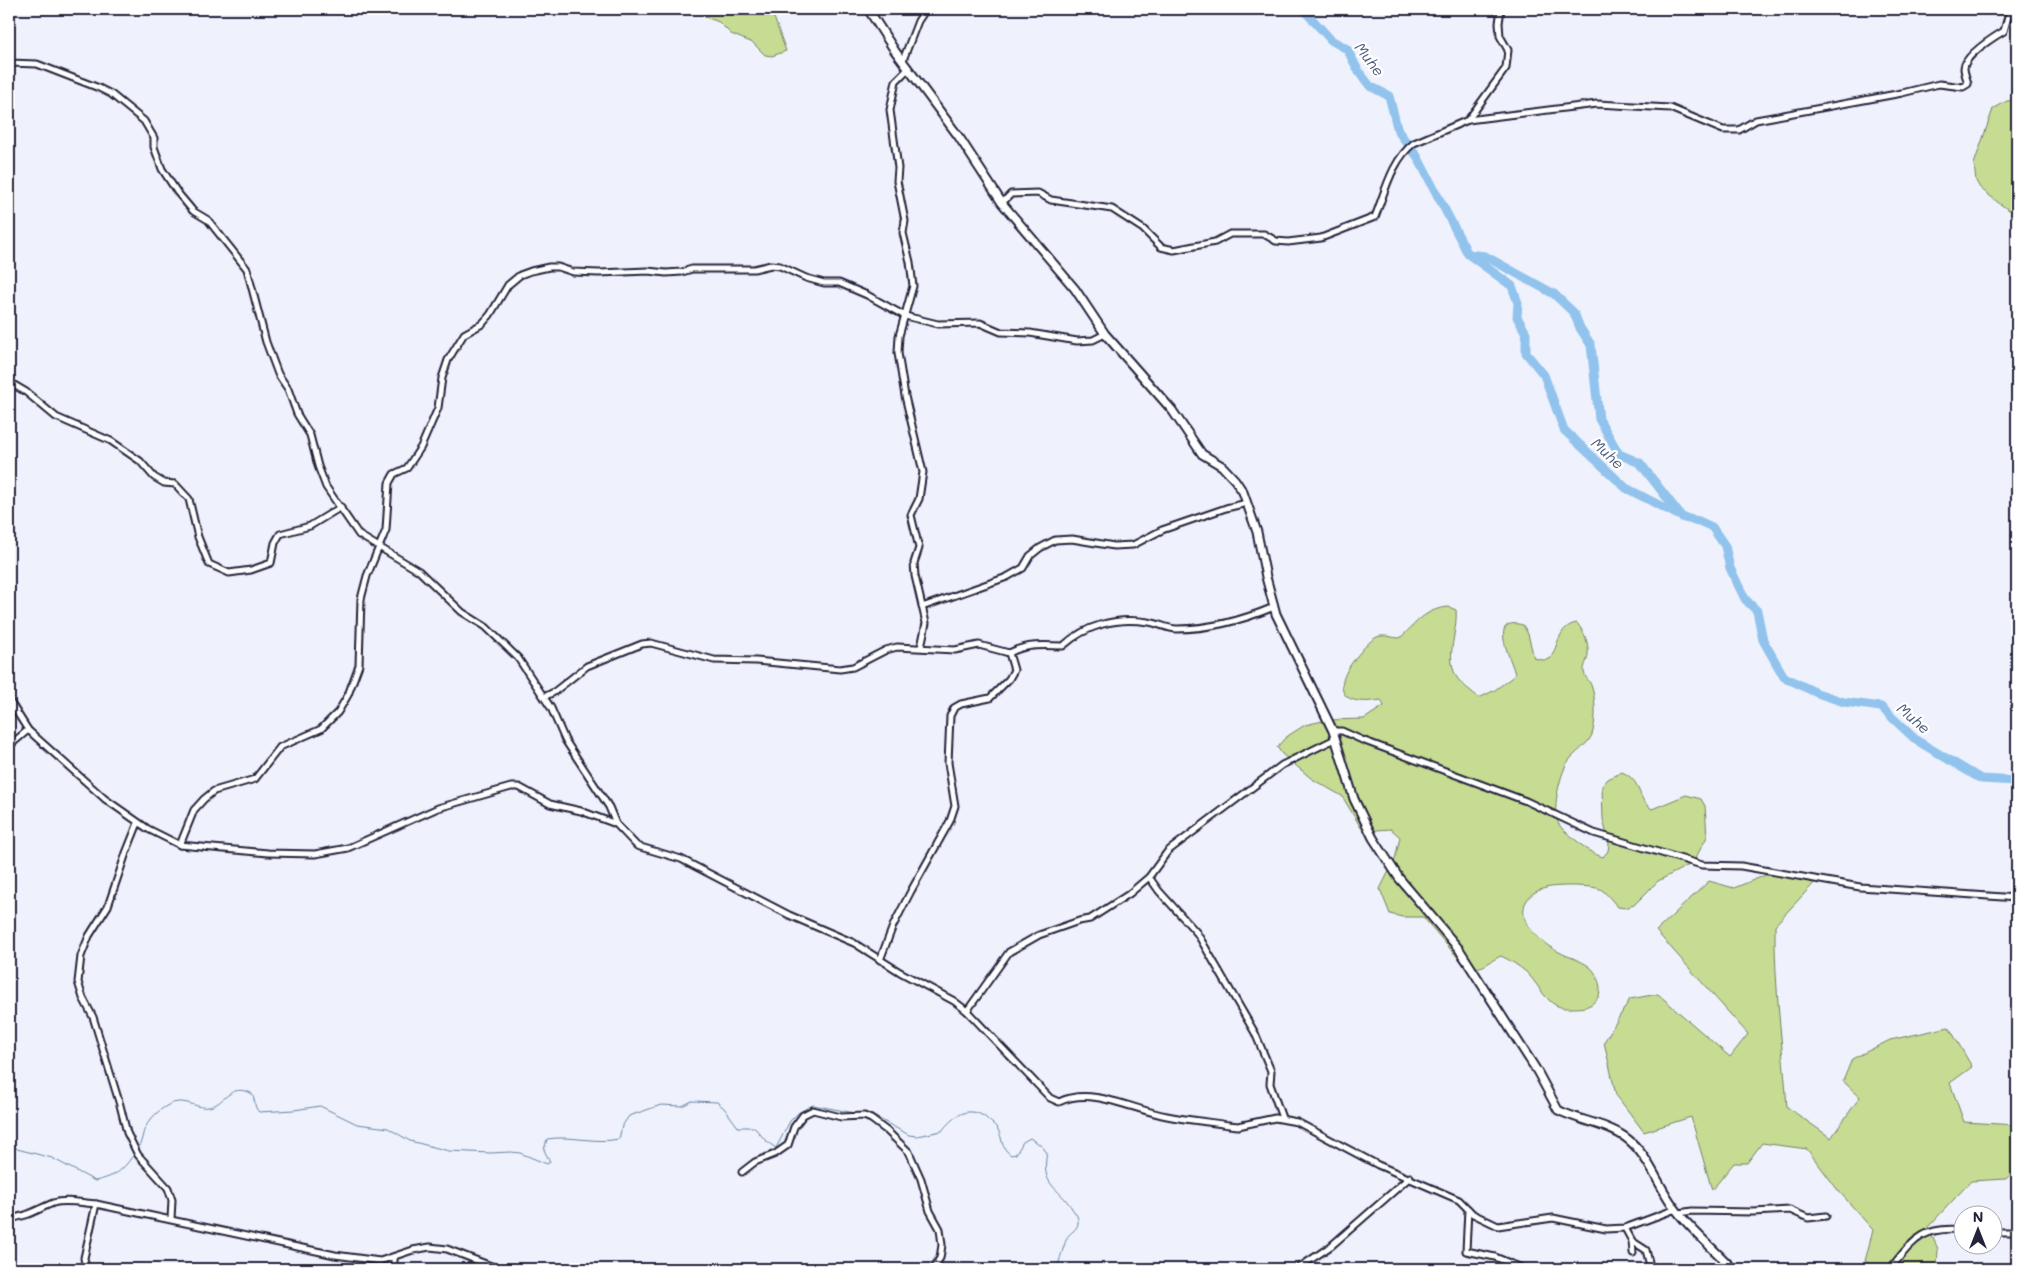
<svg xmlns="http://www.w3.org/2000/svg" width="2026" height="1278" font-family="Mali,sans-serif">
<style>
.green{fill:#c6dc92;stroke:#747f66}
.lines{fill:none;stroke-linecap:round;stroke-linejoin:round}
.stream{stroke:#6583a6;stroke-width:1}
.river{stroke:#91c3ed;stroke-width:9}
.street-casing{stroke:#22223b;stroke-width:9}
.secondary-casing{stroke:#22223b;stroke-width:11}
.street{stroke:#fff;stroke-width:5}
.secondary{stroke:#fff;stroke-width:7}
.labels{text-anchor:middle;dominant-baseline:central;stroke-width:4.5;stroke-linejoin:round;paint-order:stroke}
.water-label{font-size:15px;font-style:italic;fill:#495a79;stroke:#fff}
</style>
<rect width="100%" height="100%" fill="#eff2fc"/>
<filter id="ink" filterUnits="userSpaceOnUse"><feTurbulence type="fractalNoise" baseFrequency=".02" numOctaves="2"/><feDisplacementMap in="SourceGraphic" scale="10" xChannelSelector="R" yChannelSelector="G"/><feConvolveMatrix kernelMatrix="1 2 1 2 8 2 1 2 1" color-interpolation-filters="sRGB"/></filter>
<g filter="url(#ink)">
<g class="green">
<polygon points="700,9 771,9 786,51 772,56 765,55 753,43 731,34 719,22 705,17"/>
<polygon points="2017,100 2017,215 2000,204 1980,188 1976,181 1974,164 1993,109 2007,101"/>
<path d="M1449,607L1456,610C1458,632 1445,655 1456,676C1460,684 1473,692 1479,698L1495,690L1515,675C1514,663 1485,615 1523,625L1528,634L1534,658L1543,660L1550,659C1559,645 1558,626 1577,623C1584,632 1589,642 1588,654C1588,661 1583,666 1584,672C1585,678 1589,680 1591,685C1596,698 1596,718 1593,731C1591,744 1574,752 1567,763C1560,776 1550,813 1560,826C1564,832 1572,836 1577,841C1585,848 1592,854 1603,857L1608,851L1609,844L1603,819L1602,786L1608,779L1622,772C1644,782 1635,798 1652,809L1686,795L1701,799L1705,806L1707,837L1695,859L1689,865L1658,881L1634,905L1625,908L1618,907C1613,902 1608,895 1602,890C1595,885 1554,885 1546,888C1539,890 1531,893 1527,900C1514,920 1542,944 1559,952C1568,957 1581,960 1590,967C1596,972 1600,982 1600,990C1600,997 1595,1002 1590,1005C1584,1008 1577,1008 1571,1008C1547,1010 1541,986 1526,972C1519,966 1510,960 1501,956C1485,963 1483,972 1464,965L1423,917H1402L1390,914L1380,889L1395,859L1400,837L1391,829L1363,831L1342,796L1312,779L1282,754L1277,747L1286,737L1305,725L1327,720L1364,719L1384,706L1381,700C1338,707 1332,687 1357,656C1363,649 1369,641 1377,637C1384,634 1393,638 1400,638C1417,623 1424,609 1449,607Z"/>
<path d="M1766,875L1818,879L1775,925C1774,986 1783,1047 1787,1107L1831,1138L1860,1097L1843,1081L1852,1059L1890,1040L1949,1027L1972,1067L1950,1083L1964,1122L2017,1125V1168L2006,1179L1971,1181L1928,1227L1938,1249L1937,1269H1880L1865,1261L1873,1230L1837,1189L1807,1149L1762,1143L1747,1163H1734L1712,1190L1691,1117L1644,1132L1616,1095L1604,1042L1630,999L1658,994L1730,1057L1748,1034L1656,931L1709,881L1734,888Z"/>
</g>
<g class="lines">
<g class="stream">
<path d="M867,1115H872L909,1135L917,1136L942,1131C953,1116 968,1105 985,1117C989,1121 994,1124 997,1128C1004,1139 999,1146 1011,1155L1016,1154L1023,1142L1030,1138L1042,1146L1047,1153C1040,1187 1058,1185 1073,1210C1075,1213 1078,1216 1078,1220C1079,1229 1072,1231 1068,1236C1066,1238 1058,1265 1057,1269"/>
<path d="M9,1139L17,1149L52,1158L95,1181C117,1176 122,1171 135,1153"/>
<path d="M137,1149C142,1143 142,1135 145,1128C151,1116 166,1103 178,1102C189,1101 199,1109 209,1107C225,1104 229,1083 251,1093C256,1099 253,1106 259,1112L294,1110L320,1106L357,1124L388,1128L410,1141L449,1151L490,1153L511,1152L520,1153L547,1164L550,1162L544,1150L547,1139C571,1135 595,1144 619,1139L622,1126L629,1116L661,1105L682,1106L692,1101L717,1102L724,1108L738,1127H754L766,1141L776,1148L790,1121L798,1113L813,1105L860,1114"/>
</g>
<g class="river">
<polyline points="1303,9 1331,40 1347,49 1359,72 1370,86 1389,96 1398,131 1417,156 1468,254 1512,286 1518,303 1517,317 1526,333 1526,353 1544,375 1564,430 1626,488 1684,518 1699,521 1712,527 1725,546 1730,568 1745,599 1757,611 1763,640 1784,677 1817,693 1844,702 1881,707 1916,740 1981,779 2017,781"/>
<polyline points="1468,254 1485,256 1554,294 1574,313 1580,328 1591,345 1599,419 1619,454 1640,463 1681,516"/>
</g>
<defs>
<g id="street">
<polyline points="903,60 918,21 926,9"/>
<path d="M9,63L37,64L99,88L111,94L144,121L154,138V147L162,169L177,192L193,211L208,220L247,269L266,342L278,374L288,389L297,414L310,435L318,466L326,487L359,535L419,571L462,612L486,627L518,658L551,708L565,740L609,807L616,824L637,846L681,859L789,915L854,943L900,972L954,1001L967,1011L1050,1098L1059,1102C1092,1086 1133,1110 1167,1116C1188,1120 1208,1122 1229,1125L1238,1126L1275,1118L1297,1122L1378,1165L1459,1200L1473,1214L1498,1226L1553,1218L1606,1229L1625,1228L1676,1209"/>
<polyline points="908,69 896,81 890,110 898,168 897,181 905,221 903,233 910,262 913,286 899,336 898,353 905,396 923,472 919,499 911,515 919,548 914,563 915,576 926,623 921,647"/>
<polyline points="1468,120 1506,68 1508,50 1500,36 1499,23 1501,9"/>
<path d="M1002,203L1011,194L1038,193L1051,200L1112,209L1143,229L1161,247L1174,250L1215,242L1230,234H1264L1276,241L1288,242L1321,238L1375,217C1385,192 1392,160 1414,143L1468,120L1597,104L1670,108L1723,130H1739L1756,120L1902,93L1939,84L1963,87L1968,84C1967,79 1964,73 1964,68C1965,55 1994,37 2004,31L2010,9"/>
<polyline points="9,382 26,392 56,417 111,441 140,461 154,477 164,483 175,484 189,499 198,537 209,564 229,573 251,570 271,563 275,543 280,534 310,526 341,507"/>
<polyline points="922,607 1007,577 1023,568 1030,556 1040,548 1055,540 1072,539 1114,546 1133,545 1162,530 1226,508 1247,503"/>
<path d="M544,697L554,692L587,666L642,644L651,643L714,660L756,661L840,669L853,667L886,650L897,647L955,650L979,645L1009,653C1026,644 1044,645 1063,646C1086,625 1116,617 1148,622C1158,623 1167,629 1177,629C1211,629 1243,620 1274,607"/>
<polyline points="9,700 28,730 105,799 148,829 180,845 268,853 315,854 348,848 438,808 511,787 519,787 550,804 581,811 616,824"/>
<polyline points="1333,731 1342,731 1362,740 1526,801 1594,833 1702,865 1741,866 1860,887 2017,898"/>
<polyline points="9,746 28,730"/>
<polyline points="138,823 126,853 108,906 89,936 81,956 78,982 83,998 93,1017 120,1105 127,1133 138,1155 168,1188 172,1200 171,1219"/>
<polyline points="180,845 194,810 204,799 214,791 255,779 280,747 321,729 338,712 348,695 359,665 361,599 367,576 386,530 389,483 394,474 407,468 421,447 438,408 442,378 448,360 464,334 482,324 490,315 508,285 520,275 531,271 549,267 558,267 573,272 599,273 648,271 666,273 682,272 692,269 754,269 771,265 780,266 806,278 824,283 839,283 867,295 905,316 938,324 980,323 1001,332 1030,333 1077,341 1093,340 1105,334"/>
<polyline points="1149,877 1159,891 1197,933 1255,1033 1271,1071 1270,1084 1282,1118"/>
<polyline points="880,960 893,926 911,891 950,821 955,806 948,763 950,716 954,708 961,704 990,698 1009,679 1014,670 1009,653"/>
<polyline points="967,1011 1009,952 1039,935 1079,921 1090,919 1129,894 1149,877 1168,851 1282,765 1335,739"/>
<polyline points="742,1172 755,1162 775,1154 788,1145 794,1127 803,1115 813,1110 841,1117 864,1116 871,1119 887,1131 909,1152 921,1179 930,1211 940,1229 942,1245 940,1258 933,1269"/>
<polyline points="1468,1209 1466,1251 1495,1257 1524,1269"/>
<polyline points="1679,1213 1692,1211 1753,1212 1790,1210 1808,1218 1826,1216"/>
<path d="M9,1218C25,1218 38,1209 53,1203C66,1199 82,1203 96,1204L335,1255L380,1261L413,1250L430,1247L447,1249L499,1269"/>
<polyline points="1625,1228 1632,1241 1633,1253"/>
<polyline points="1994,1232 2017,1232"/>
<polyline points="1632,1241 1646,1250 1649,1262"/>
<polyline points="86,1269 84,1258 96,1204"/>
<polyline points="394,1269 394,1257"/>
<polyline points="1297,1269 1331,1246 1410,1177"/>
<path d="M1890,1269C1913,1241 1922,1225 1964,1230"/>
</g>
<path id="secondary" d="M868,9L895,51L959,137L1002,203L1075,289L1105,334L1172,410L1202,454L1222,466L1235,480L1243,492L1257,532L1266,577L1276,614L1333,731L1354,799L1373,838L1399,878L1459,949L1537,1071L1558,1110C1579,1121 1605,1123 1625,1137C1650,1155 1658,1188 1677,1211C1693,1232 1715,1250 1733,1269"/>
</defs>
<use href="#street" class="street-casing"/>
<use href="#secondary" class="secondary-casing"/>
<use href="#street" class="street"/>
<use href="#secondary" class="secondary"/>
</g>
</g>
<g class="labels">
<g class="water-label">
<text transform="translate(1370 59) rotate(53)">Muhe</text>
<text transform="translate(1608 453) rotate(43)">Muhe</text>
<text transform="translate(1914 718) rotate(41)">Muhe</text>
</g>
</g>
<rect width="2026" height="1278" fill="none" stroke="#fff" stroke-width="30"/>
<rect x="15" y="15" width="1996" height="1248" fill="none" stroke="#22223b" stroke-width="2" filter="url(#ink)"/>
<g transform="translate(1978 1230)"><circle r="24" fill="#ffffff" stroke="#a7a7b1"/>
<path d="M0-4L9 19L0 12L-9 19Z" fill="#22223b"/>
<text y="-8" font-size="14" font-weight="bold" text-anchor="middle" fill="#22223b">N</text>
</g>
</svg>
